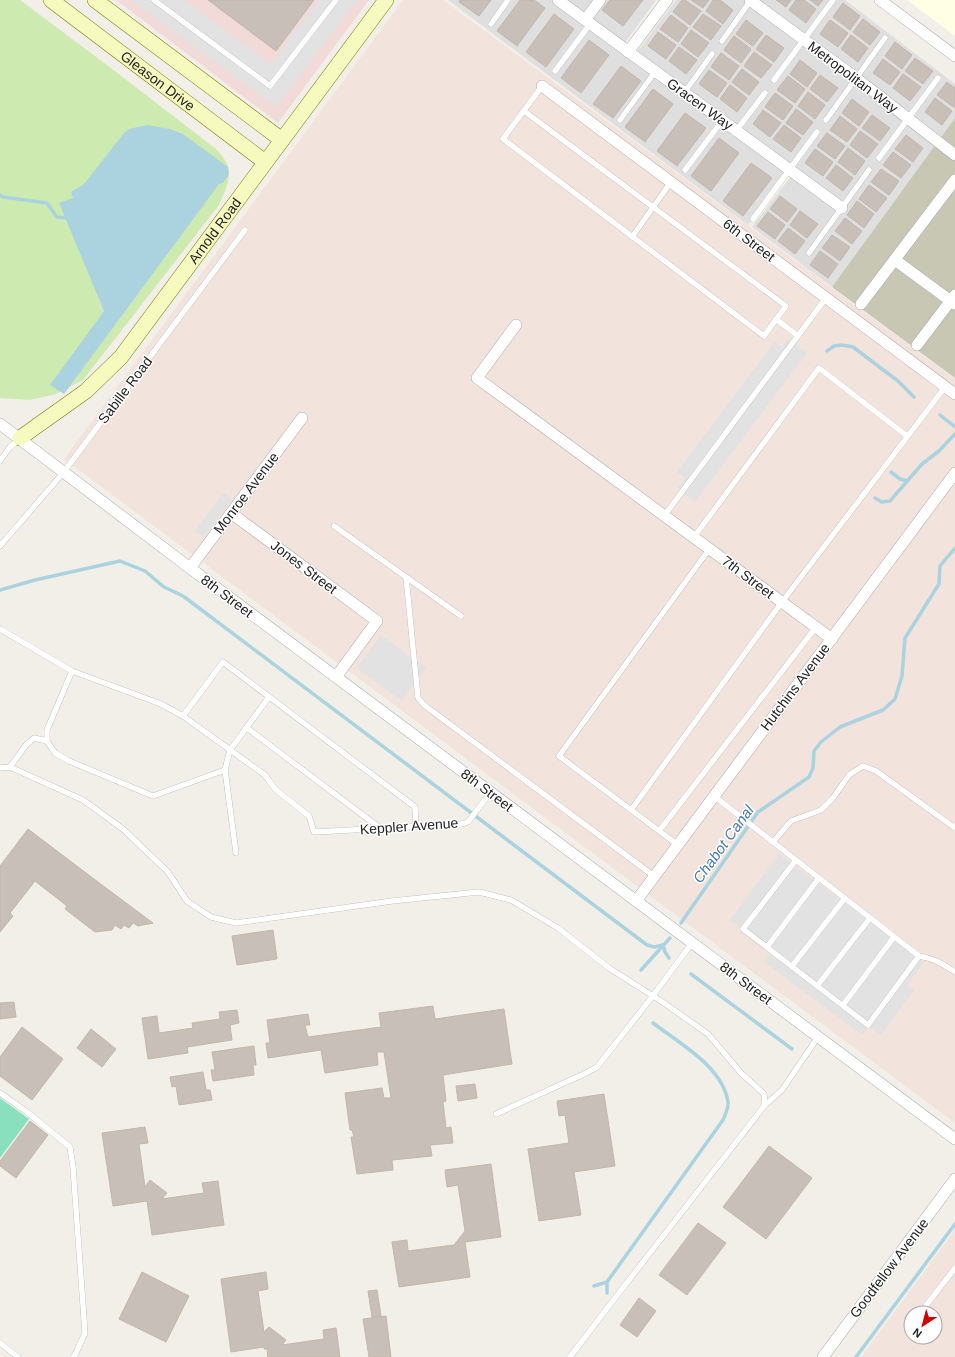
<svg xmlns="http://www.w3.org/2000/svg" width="955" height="1357" font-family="Arial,sans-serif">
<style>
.residential{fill:#e0dfdf}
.commercial{fill:#f2dad9}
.education{fill:#ffffe5}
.military{fill:#f3e3dd;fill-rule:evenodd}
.construction{fill:#c7c7b4}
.grass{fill:#cdebb0}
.pitch{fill:#88e0be}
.parking{fill:#e2e2e2}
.water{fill:#aad3df}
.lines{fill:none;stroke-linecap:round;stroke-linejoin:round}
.stream{stroke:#aad3df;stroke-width:3.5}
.building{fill:#c7bfb8;stroke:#c4b6ab}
.lane-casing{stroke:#a9a9a9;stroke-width:6}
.street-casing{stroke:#a9a9a9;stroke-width:12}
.secondary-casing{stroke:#707d05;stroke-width:16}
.lane{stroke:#fff;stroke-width:5.5}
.street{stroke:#fff;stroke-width:11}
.secondary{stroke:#f7fabf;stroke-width:15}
.labels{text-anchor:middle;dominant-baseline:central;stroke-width:3;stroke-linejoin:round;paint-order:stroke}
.street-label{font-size:14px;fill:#222;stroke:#fff}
.water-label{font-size:15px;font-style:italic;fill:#4a7aab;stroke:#fff}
</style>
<rect width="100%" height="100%" fill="#f2efe9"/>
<g class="residential">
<polygon points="448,0 656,0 619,51 787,174 748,225"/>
<polygon points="676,0 845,0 955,84 955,118 832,287 752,227 795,171 637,52"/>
</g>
<polygon class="commercial" points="116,0 369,0 278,123"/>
<polygon class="education" points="907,0 955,0 955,36"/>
<g class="military">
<polygon points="403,0 443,0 955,379 955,1123 64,459"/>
<path d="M955,1230V1357H861ZM911,1313H935V1337H911Z"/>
</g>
<polygon class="construction" points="955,118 955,378 832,287"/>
<path class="grass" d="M0,0H20L107,65L216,149C219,153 224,157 226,162C234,175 224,193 219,205L83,380L56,394L30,400L0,398Z"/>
<polygon class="pitch" points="0,1098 29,1119 0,1158"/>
<g class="parking">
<polygon points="131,0 184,0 271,64 319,0 357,0 276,107"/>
<polygon points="788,339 807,353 695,502 677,488 685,478 677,472 775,341 782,347"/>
<polygon points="224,493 232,499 204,537 195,531"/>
<polygon points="381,635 426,668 402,701 357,668"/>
<polygon points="779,854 924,962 907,985 914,990 881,1035 869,1026 862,1035 764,962 772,952 730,920"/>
</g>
<polygon class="water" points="147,125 170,129 183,134 228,167 229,174 223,183 219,184 64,394 50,385 104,311 59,203 73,198 71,192 84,184 124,133 129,129"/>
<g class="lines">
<g class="stream">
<polyline points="0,195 3,197 47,203 57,217 68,218"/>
<polyline points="827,351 834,346 842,345 853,347 898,381 914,397"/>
<polyline points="940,415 955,427"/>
<polyline points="891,472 900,479 907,481"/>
<polyline points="875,498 882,502 890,501 922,464 939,451 955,434"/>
<polyline points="0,590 35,580 120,561 145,571 164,587 183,596 647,945 654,947 663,945"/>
<polyline points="681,923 758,812 809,777 813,768 814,751 821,742 840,727 883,710 895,699 902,676 905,638 939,584 940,566 955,548"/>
<polyline points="663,945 665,952 669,958"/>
<polyline points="641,970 670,938"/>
<polyline points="691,974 792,1049"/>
<path d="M594,1286L607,1282L723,1120C725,1115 729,1107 728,1102C723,1067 679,1043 653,1023"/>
<polyline points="607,1293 607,1282"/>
<polyline points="856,1357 955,1224"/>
</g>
</g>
<g class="building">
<polygon points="208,0 314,0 276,51"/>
<polygon points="460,0 491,0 479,16 459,2"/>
<polygon points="520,0 534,0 545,8 517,46 497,31"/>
<polygon points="610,0 643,0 623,26 602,10"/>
<polygon points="682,0 685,0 701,11 690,25 673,12"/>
<polygon points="691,0 709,0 703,8"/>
<polygon points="713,0 720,0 733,10 723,24 706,11"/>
<polygon points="776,0 791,0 786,7"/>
<polygon points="796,0 804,0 816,9 806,23 789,10"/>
<polygon points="810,0 823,0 818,6"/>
<polygon points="843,3 860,16 850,30 833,17"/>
<polygon points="554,14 574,29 546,67 526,52"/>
<polygon points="703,14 721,26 711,40 693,27"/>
<polygon points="671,15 688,28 678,42 660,29"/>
<polygon points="863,19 880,32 870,45 853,32"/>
<polygon points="746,20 763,33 753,46 736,34"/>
<polygon points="830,20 848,33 838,47 820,34"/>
<polygon points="691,30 709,43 698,57 681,44"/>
<polygon points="658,32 676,45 666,59 648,46"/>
<polygon points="766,35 784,48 774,62 756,49"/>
<polygon points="851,35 868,48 858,62 841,49"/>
<polygon points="734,36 751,49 741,63 724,50"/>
<polygon points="589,40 609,55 581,93 561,78"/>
<polygon points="895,42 912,55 902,69 885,56"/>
<polygon points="679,47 697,60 686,74 669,61"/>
<polygon points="754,52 772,65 761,78 744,66"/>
<polygon points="721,53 739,66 729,80 711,67"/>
<polygon points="915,58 933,71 923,84 905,71"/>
<polygon points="883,59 900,72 890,85 873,73"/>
<polygon points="800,60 817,73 807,87 790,74"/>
<polygon points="621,66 641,81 613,118 593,104"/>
<polygon points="742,69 759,82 749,95 732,82"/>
<polygon points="709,70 727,83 717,97 699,84"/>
<polygon points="903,74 921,87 910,101 893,88"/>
<polygon points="820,75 838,88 827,102 810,89"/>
<polygon points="788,76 805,89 795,103 777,90"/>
<polygon points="947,82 955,88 955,108 937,95"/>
<polygon points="730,85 747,98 737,112 720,99"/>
<polygon points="653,89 673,104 645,142 625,127"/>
<polygon points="808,92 825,105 815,119 798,106"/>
<polygon points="775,93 793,106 783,120 765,107"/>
<polygon points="935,98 952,111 942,125 925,112"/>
<polygon points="852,99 869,112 859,126 842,113"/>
<polygon points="796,109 813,122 803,135 786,123"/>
<polygon points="763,110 781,123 770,137 753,124"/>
<polygon points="685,113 706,128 677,166 657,151"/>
<polygon points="872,115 890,128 880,141 862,128"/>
<polygon points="840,116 857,129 847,142 830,130"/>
<polygon points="784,125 801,138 791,152 773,139"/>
<polygon points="860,131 878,144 867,158 850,145"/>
<polygon points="827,133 845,146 835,159 817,146"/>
<polygon points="906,135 923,148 913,162 895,149"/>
<polygon points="719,138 739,153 711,191 691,176"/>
<polygon points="848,148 865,161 855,175 838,162"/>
<polygon points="815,149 833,162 823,176 805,163"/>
<polygon points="893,152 911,165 901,178 883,165"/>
<polygon points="751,163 772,178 743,216 723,201"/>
<polygon points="836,165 853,178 843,191 826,178"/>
<polygon points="881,169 899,181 889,195 871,182"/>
<polygon points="869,185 887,198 876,212 859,199"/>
<polygon points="780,196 797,209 787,222 770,209"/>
<polygon points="857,201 874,214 864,228 847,215"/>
<polygon points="800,211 818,224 807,238 790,225"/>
<polygon points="768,212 785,225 775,239 757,226"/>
<polygon points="845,218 862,231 852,244 835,231"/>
<polygon points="788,228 805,241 795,254 778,241"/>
<polygon points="832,235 850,247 840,261 822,248"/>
<polygon points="820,251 838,264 828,278 810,265"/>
<polygon points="28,829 90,876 153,923 138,926 133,923 129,928 124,925 121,929 115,925 112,930 95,932 65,909 67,906 35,881 10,913 13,916 0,932 0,866"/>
<polygon points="273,930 277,959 237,965 232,936"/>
<polygon points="14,1002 16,1017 0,1019 0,1003"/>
<polygon points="433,1006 435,1019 504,1009 512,1064 443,1075 446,1101 443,1102 446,1128 451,1127 453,1143 430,1145 432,1156 392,1160 393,1170 357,1174 351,1137 354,1137 352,1130 350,1130 345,1093 382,1088 384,1098 391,1098 384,1052 377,1052 378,1065 325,1073 321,1050 268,1058 266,1043 270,1043 267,1020 308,1014 310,1025 305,1025 308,1037 381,1027 379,1013"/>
<polygon points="237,1010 239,1023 230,1025 232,1040 187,1047 188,1053 148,1059 142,1018 157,1016 159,1033 193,1028 192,1023 220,1019 219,1012"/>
<polygon points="22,1027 63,1059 32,1100 0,1076 0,1057"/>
<polygon points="91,1029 116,1049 102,1067 77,1048"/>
<polygon points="254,1046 256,1065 253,1065 254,1075 213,1081 211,1070 215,1070 212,1052"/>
<polygon points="203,1072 206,1090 210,1090 212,1100 179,1105 176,1086 172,1087 170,1077"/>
<polygon points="475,1084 477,1098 458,1101 456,1086"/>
<polygon points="604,1094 615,1166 574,1172 581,1215 539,1221 528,1149 569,1143 565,1115 559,1116 557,1101"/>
<polygon points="30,1121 48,1135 16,1178 0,1166 0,1161"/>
<polygon points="145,1127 148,1143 139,1144 145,1187 150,1180 167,1193 162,1199 204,1193 202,1183 218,1181 224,1225 152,1235 147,1201 113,1206 102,1133"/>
<polygon points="769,1146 812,1178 766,1239 723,1207"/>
<polygon points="491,1164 501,1237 465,1242 470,1277 399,1287 392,1242 407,1240 408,1251 454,1245 465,1231 458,1185 447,1187 445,1170"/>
<polygon points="698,1223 726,1243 687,1295 659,1275"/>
<polygon points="142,1272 189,1296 166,1342 119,1319"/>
<polygon points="266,1272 268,1289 258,1291 264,1332 269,1327 286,1340 282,1345 324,1339 323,1330 336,1328 340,1357 268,1357 267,1349 264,1349 264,1347 231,1352 221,1279"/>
<polygon points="377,1290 381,1316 372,1317 368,1291"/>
<polygon points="639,1298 656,1311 637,1337 620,1325"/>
<polygon points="386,1316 391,1357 369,1357 363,1319"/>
</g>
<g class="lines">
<defs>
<g id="lane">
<polyline points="154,0 270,86 336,0"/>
<polyline points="491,24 508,0"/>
<polyline points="722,41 751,0"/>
<polyline points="555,71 590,24"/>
<polyline points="774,80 833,0"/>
<polyline points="684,93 712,54"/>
<polyline points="524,111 786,306 764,336 503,139 542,86"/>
<polyline points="620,120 655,72"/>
<polyline points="826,120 885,38"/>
<polyline points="736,131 765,93"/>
<polyline points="879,158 938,78"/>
<polyline points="685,170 722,121"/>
<polyline points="753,219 817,132"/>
<polyline points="632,237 671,182"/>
<polyline points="809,253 869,170"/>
<polyline points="776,319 798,336"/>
<polyline points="0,461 10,447 20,439"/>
<polyline points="664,516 826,298"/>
<polyline points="334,526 406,577 418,698 424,705 654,876"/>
<polyline points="694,537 819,368 907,436"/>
<polyline points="0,546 63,473 245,230"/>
<polyline points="406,577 461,616"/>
<polyline points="0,629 72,671 161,704 183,716 265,775 276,790 309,816 314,832 462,824 468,822 490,793"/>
<polyline points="72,671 47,730 47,741 55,753 69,761 153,796 225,770"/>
<polyline points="183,716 223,662 415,807 416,827"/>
<polyline points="247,728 380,828"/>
<polyline points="10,767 26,745 34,738 47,741"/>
<polyline points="0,768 10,767 83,800 123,829 168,872 187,901 211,917 236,923 392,901 479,892 511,900 558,928 609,968 664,1003 708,1034 741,1073 764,1094 765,1105 615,1298 570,1357"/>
<polyline points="714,796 919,956 868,1025 743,929 796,860"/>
<polyline points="631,810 782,602 945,387"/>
<polyline points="659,831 816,627"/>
<polyline points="773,842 791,821 821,810 833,798 849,775 863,766 876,771 955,828"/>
<polyline points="678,845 559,756 710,548"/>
<polyline points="236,853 225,770 230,750 269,697"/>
<polyline points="767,947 819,878"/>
<path d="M919,956C933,958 943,964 955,972"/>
<polyline points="792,966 845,898"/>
<polyline points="817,986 870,918"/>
<polyline points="843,1005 894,937"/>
<polyline points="0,1093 27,1112 70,1147 73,1167 85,1333 75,1355 73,1357"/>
<polyline points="765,1105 782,1090 818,1037"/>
<polyline points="496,1114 584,1074 597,1067 652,997 692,943"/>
<polyline points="925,1307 955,1268"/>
<polyline points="0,1343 18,1357"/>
</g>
<g id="street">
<polyline points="558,0 842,208"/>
<polyline points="750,0 856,78 955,155"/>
<polyline points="880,0 955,56"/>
<polyline points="585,20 600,0"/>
<polyline points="628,52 667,0"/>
<polyline points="542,86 955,394"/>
<polyline points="895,260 955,304"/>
<polyline points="861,304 955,180"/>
<polyline points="516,325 477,378 832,639"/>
<polyline points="917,345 955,295"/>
<polyline points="0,424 190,568 955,1139"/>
<polyline points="231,513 377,621 336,677"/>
<polyline points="190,568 302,418"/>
<polyline points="636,901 955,473"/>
<polyline points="823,1357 955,1179"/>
</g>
<g id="secondary">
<path id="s1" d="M51,0L265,162"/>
<polyline points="95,0 282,140"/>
<path id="s2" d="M20,438L86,391L121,357L386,0"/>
</g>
</defs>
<use href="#lane" class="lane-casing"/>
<use href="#street" class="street-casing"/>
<use href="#secondary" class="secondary-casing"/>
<use href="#lane" class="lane"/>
<use href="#street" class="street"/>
<use href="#secondary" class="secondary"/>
</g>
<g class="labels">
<g class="street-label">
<text transform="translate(853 77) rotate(37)">Metropolitan Way</text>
<text stroke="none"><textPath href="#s1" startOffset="134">Gleason Drive</textPath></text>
<text transform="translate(700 104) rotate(36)">Gracen Way</text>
<text stroke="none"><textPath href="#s2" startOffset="287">Arnold Road</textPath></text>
<text transform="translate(749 240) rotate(37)">6th Street</text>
<text transform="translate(125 390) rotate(-53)">Sabille Road</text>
<text transform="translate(246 493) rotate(-53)">Monroe Avenue</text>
<text transform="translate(304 567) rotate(37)">Jones Street</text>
<text transform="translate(748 577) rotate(37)">7th Street</text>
<text transform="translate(227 596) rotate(37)">8th Street</text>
<text transform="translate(795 687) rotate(-53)">Hutchins Avenue</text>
<text transform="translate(487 790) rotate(37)">8th Street</text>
<text transform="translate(409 826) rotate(-4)">Keppler Avenue</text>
<text transform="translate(746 983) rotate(37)">8th Street</text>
<text transform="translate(889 1268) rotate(-53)">Goodfellow Avenue</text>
</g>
<g class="water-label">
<text transform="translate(723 844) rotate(-54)">Chabot Canal</text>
</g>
</g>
<g transform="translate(923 1325) rotate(216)"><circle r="19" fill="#ffffff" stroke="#a7a7a7"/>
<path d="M0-3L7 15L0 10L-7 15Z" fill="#d40000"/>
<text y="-6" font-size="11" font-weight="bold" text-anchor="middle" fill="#222222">N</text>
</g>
</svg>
